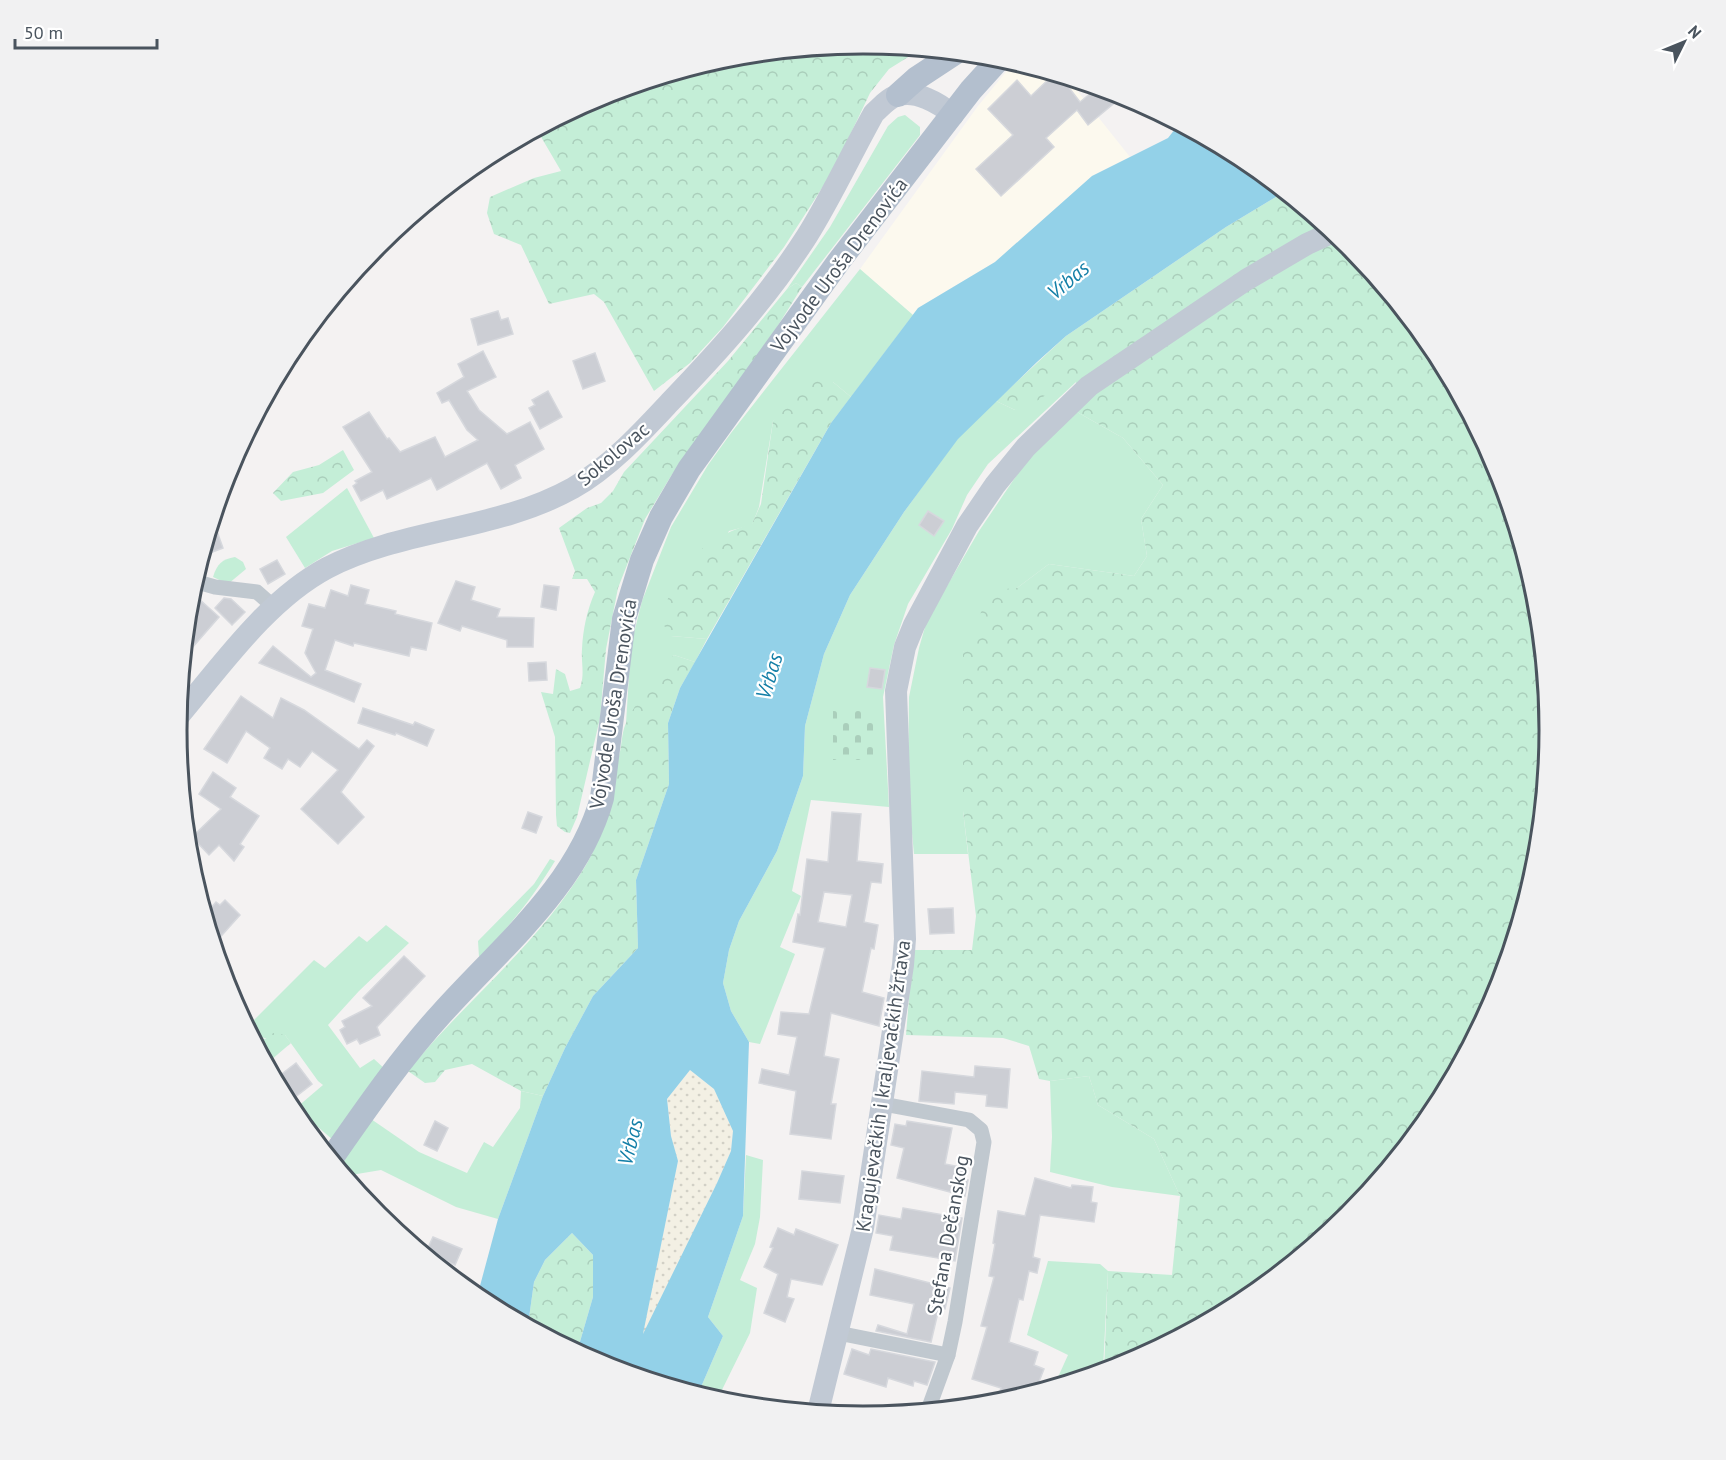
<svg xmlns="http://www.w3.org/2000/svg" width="1726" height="1460" font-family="'PT Sans',sans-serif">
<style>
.commercial{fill:#fcf9ee}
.grass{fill:#c4eed7}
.forest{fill:url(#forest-crowns)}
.sand{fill:url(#sand-dots)}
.cemetery{fill:url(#cemetery-stones)}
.water{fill:#93d1e8;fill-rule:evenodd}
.building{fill:#ccced4;stroke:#d6d8dd;stroke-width:1.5;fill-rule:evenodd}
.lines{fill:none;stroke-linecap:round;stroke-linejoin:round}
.street{stroke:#c0c8cf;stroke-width:15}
.secondary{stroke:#c1c9d4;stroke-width:22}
.primary{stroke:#b3bfce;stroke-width:24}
.labels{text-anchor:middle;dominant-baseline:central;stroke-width:4.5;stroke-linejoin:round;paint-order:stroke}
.street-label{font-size:20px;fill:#4a545e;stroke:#fff}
.water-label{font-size:21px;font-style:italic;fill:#147fa7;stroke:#fff}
.rim{fill:none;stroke:#4a545e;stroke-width:3}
</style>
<defs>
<pattern id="forest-crowns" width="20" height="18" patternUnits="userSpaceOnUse" patternTransform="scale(1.5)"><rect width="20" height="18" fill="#c4eed7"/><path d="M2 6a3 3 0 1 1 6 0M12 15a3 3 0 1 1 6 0" fill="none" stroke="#aacebb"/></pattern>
<pattern id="sand-dots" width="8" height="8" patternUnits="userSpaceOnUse" patternTransform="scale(1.5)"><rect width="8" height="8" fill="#f3f0e4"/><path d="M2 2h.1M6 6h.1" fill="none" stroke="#d2d0c6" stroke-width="1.8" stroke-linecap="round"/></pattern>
<pattern id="cemetery-stones" width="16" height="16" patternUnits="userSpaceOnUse" patternTransform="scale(1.5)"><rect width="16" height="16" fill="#c4eed7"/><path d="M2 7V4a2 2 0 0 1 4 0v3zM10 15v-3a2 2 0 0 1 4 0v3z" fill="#aacebb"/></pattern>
</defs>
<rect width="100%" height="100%" fill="#f4f2f2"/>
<polygon class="commercial" points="1014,62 1067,78 1130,157 1092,176 995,262 918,308 913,315 860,269 978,106"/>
<g class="grass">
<polygon points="905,115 920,127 920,135 802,287 796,283 787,289 830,227 888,126 898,117"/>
<polygon points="860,269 913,315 851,397 833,382 773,421 759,507 752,525 729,531 671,636 707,639 695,662 674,655 626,723 631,645 642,601 671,527 708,465 731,433"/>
<polygon points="1071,377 1076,382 988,464 967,495 952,529 908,604 894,645 883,697 889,807 811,800 792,891 801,896 780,947 795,954 760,1044 749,1042 731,1011 723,983 729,950 739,921 777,851 803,776 805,726 824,654 850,595 904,512 958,438 996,401 1015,410 1054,389"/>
<polygon points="1077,412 1123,438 1163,485 1141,519 1147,556 1134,576 1049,564 1017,588 963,652 963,811 968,854 914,854 908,791 909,697 919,648 927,620 979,531 1031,454"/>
<polygon points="347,488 374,538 332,551 305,568 286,537"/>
<path d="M235,557L243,562L246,569L228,584L213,577C217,564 222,559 235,557Z"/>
<path d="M550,859L555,861C533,897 509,928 479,957L478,941L534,884Z"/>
<path d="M386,925L409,943L359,991L328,1025L360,1068L374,1059L385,1069L333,1140L296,1108L323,1085L318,1081L285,1035C265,1039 262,1042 248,1026L314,960L325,968L359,936L367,942Z"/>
<polygon points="1089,1076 1098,1105 1154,1139 1180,1196 1112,1187 1050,1172 1052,1137 1050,1081"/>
<polygon points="521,1091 543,1096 498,1219 456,1207 381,1170 345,1176 338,1167 371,1119 419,1152 467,1173 484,1142 493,1147 520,1108"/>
<polygon points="746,1155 763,1160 760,1217 755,1244 740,1280 757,1288 750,1333 717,1400 698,1394 723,1336 708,1317 743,1216"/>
<polygon points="1048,1261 1100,1264 1108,1271 1103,1369 1054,1386 1068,1355 1027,1335"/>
</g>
<g class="forest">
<polygon points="863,44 921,49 889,69 870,93 833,171 784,247 723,327 690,363 654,391 604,302 594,294 549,304 521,245 494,234 487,213 490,197 534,178 561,171 537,130 601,96 729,57"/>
<polygon points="1284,192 1349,245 1434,349 1497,468 1536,596 1549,730 1536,864 1497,993 1434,1112 1348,1216 1244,1301 1125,1364 1104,1371 1108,1271 1172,1275 1180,1196 1154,1139 1098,1105 1089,1076 1050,1081 1039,1079 1029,1046 1003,1038 906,1035 913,950 972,950 976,916 963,811 963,652 991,590 1017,588 1049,564 1134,576 1147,556 1141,519 1163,485 1123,438 1077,412 1092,397 1071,378 1025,409 1015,410 996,401 1066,336 1226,227"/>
<path d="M796,283L802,287L777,327L671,476L645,519L618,588L606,649L600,718L577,817L570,833L565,832L557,826L556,815L555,737L541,692L553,694L556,669L565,674L570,691L580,688C585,674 581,663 582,649C583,629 587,610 595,592L587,579H572L575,571L559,528L587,508L601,503L613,491L624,472L728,361L787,289Z"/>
<path d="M819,375L833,382L851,397L831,423L707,639L671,636L659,618C683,567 694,541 752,524L761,504L773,421Z"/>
<polygon points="343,450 354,470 323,493 281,501 273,493 293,472 319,465"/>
<path d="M674,655L695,662L680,688L668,723L669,784L636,880L638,948L593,996L565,1048L543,1096L521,1091L472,1064L445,1070L435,1082L425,1083L408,1071C465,1001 540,943 586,865C606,832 611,789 620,752C622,742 622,730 627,721C639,697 656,674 674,655Z"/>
<polygon points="248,1026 258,1037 265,1039 273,1033 285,1035 291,1043 271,1060 269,1068"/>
<polygon points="572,1233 593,1255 593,1297 577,1352 528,1325 534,1282 545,1260"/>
</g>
<polygon class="sand" points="690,1070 714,1089 733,1131 731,1151 717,1183 642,1337 678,1162 671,1136 667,1099"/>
<polygon class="cemetery" points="833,709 877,709 878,760 833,760"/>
<path class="water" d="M1179,124L1245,159L1284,192L1226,227L1066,336L1037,362L958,439L904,512L850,595L824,654L805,726L803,776L777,851L739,921L729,950L723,983L731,1011L749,1042L743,1216L708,1317L723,1336L698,1394L600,1364L577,1352L593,1297V1255L572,1233L545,1260L534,1282L528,1325L477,1297L498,1219L543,1096L565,1048L593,996L638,948L636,880L669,784L668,723L680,688L831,423L918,308L995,262L1092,176L1168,138ZM690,1070L714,1089L733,1131L731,1151L717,1183L643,1334L678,1161L671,1136L667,1099Z"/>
<g class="building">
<polygon points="1054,74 1060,76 1080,102 1098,87 1124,95 1088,125 1077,110 1046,138 1054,147 1001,196 976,169 1013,135 988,109 1017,80 1031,96"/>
<polygon points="498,311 501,320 508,318 513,334 478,345 471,319"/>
<polygon points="483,351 496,377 467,391 479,410 507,434 530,422 544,449 515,465 521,478 501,489 487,463 437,490 431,478 387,499 383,490 361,501 353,486 357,483 355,481 372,472 343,427 369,412 387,439 389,438 400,452 435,437 445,457 478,440 467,430 449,400 442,403 437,393 464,377 458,364"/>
<polygon points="595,353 605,381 583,389 573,361"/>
<polygon points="548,391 562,417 540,429 529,408 535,405 532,400"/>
<polygon points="928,511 944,521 934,536 919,525"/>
<polygon points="213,520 223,548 202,556"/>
<polygon points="277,560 285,574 268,584 260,569"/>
<polygon points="456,581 475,587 471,600 500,609 497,617 534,618 533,647 507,647 507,640 462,626 460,631 438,623"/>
<polygon points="351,585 369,590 365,604 396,611 395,614 432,623 426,650 411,647 409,656 354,643 353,646 335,640 325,670 361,684 354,702 259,663 273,646 311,677 316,673 305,653 313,629 302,626 309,604 325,608 331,590 348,596"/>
<polygon points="544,585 559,587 556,610 541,607"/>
<polygon points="198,598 219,617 184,657 188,609"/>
<polygon points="224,598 231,599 245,612 232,625 215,608"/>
<polygon points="546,662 547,680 529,681 528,663"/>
<polygon points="870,668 885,670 882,689 867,687"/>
<polygon points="241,696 273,718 281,698 304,710 359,749 367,740 374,746 341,792 364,817 338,844 301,809 338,770 312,751 300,767 288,759 282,769 264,758 270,748 246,731 227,763 204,749"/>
<polygon points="363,708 413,725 415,722 434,730 427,746 396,733 395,735 358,723"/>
<polygon points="213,772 236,788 230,797 259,816 240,844 244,847 234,861 219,845 209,855 192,837 221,809 199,794"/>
<polygon points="528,812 542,817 536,833 522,828"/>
<path d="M832,812L861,814L857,861L883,864L881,883L871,882L864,922L878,925L874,949L871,948L862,992L884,998L879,1026L831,1013L824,1056L839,1059L831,1104H836L831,1139L790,1134L796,1091L759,1083L762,1069L789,1075L797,1037L778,1034L781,1012L809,1014L825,948L793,942L798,914L800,915L807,859L828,862ZM824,892L852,895L846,927L818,922Z"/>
<polygon points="225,900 240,915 214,944 205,915 216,902 220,905"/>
<polygon points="953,908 954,933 930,934 928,909"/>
<polygon points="404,956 425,976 377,1027 380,1035 360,1044 357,1039 347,1044 340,1030 345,1027 342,1021 372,1006 363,998"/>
<polygon points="296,1063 312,1084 294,1098 278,1077"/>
<polygon points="975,1066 1010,1069 1007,1108 986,1106 987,1095 955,1092 954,1104 919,1101 922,1071 974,1077"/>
<polygon points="435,1121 448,1128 437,1151 424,1145"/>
<polygon points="907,1121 952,1128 945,1164 966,1168 965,1180 968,1180 965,1196 897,1178 904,1148 891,1145 895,1124 906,1126"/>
<polygon points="802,1171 844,1176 840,1203 799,1199"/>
<polygon points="1035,1178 1071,1188 1072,1185 1093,1187 1091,1202 1097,1203 1094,1222 1040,1215 1033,1257 1040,1259 1037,1273 1029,1271 1023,1300 1019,1299 1009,1342 1038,1352 1034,1365 1044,1369 1035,1392 1013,1398 999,1395 1001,1388 972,1379 987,1327 981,1326 994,1277 989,1276 995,1244 993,1243 998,1211 1025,1216"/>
<polygon points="903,1208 962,1218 955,1261 890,1250 893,1236 876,1233 879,1215 901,1219"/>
<polygon points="778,1228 794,1235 796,1229 838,1245 822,1285 791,1279 787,1297 794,1299 785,1322 764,1313 778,1274 764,1267 773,1248 770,1247"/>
<polygon points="433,1237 462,1249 455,1265 426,1252"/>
<polygon points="875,1269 950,1288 945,1309 939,1308 931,1342 876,1331 878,1325 907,1334 914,1304 870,1295"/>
<polygon points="852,1349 869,1355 871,1349 935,1362 927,1385 914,1381 913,1386 888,1378 886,1387 844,1374"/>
</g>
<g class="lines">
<g class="street">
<polyline points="194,581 215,587 257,592 275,608"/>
<polyline points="883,1104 969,1120 981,1130 984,1142 955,1322 948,1355 928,1410"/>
<polyline points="838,1333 948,1355"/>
</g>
<g class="secondary">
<path d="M178,717C221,666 267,600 327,568C404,528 496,531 573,488C610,467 641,433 670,402C720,350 768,297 807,236C832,196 851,154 874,113C881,107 887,99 896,96C915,89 939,103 953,115"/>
<polyline points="818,1412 863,1228 903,965 905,939 896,691 905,647 914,625 967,526 995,485 1026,447 1089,386 1246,280 1307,244 1333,232"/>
</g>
<g class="primary">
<polyline points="898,95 917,78 955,53"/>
<path d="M331,1159C366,1109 401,1058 442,1013C501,947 578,886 602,798L624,619L642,560L661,517L689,469L839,261L971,90L1000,58"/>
</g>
</g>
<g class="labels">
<g class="street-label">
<text transform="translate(839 265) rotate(-53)">Vojvode Uroša Drenovića</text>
<text transform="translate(613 454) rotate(-40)">Sokolovac</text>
<text transform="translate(613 704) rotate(-81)">Vojvode Uroša Drenovića</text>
<text transform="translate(883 1086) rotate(-82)">Kragujevačkih i kraljevačkih žrtava</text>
<text transform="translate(948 1235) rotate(-80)">Stefana Dečanskog</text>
</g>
<g class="water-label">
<text transform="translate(1068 280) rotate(-40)">Vrbas</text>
<text transform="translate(769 676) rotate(-73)">Vrbas</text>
<text transform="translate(630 1142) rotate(-76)">Vrbas</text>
</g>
</g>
<path d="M0 0H1726V1460H0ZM187 730a676 676 0 1 1 1352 0a676 676 0 1 1-1352 0Z" fill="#f1f1f2" fill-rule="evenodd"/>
<path class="rim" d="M187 730a676 676 0 1 1 1352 0a676 676 0 1 1-1352 0Z"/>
<g transform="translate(1684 42) rotate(47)" stroke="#ffffff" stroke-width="4.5" paint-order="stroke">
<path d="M0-4.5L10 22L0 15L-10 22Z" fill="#4a545e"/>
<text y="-9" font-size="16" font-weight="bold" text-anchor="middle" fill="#4a545e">N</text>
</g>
<path d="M15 39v9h142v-9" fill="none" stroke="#4a545e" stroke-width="3"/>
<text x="24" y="39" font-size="18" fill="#4a545e" stroke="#ffffff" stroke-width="4.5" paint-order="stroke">50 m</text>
</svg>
